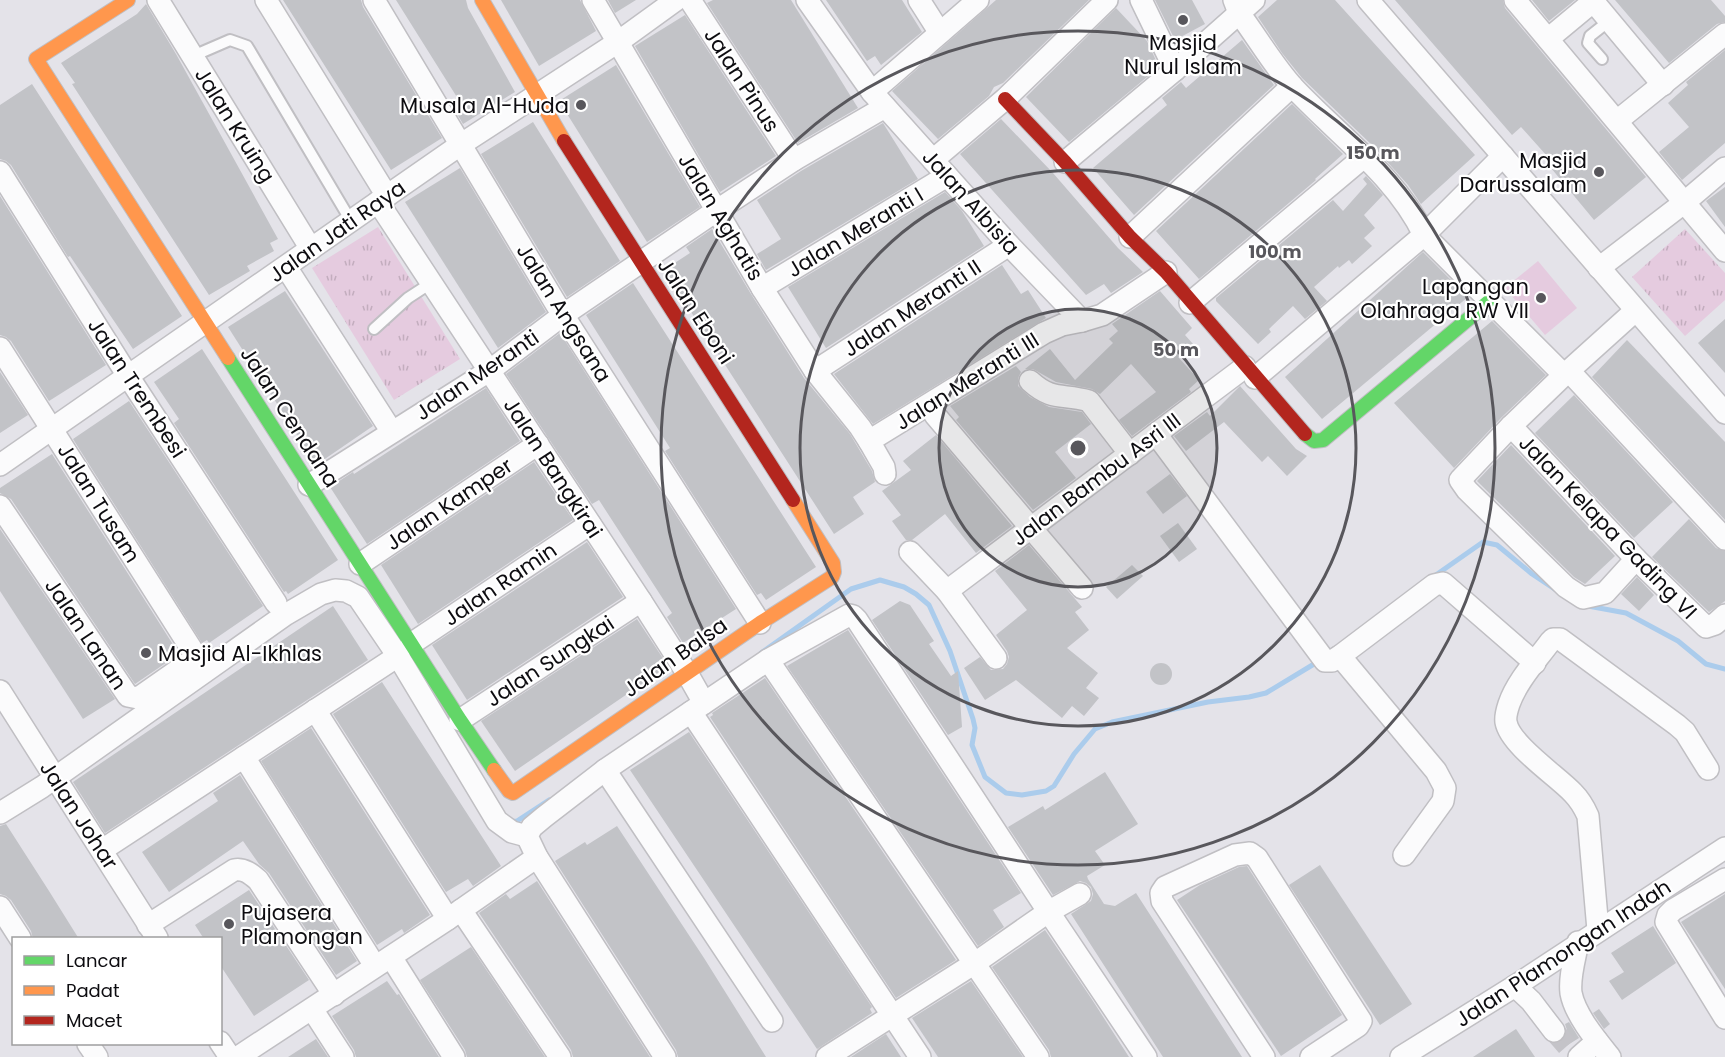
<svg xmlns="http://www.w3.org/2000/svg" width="1725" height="1057" font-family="Poppins,sans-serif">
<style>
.grass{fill:#e5cbdf}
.park{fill:url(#park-tufts)}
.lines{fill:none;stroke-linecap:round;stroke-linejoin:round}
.stream{stroke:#abccec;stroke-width:5}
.building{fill:#c2c3c7}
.street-tunnel{stroke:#c4c3c8;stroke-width:21;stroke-dasharray:21 10;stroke-linecap:butt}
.lane-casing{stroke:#c0bfc3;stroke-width:14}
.street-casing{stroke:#c0bfc3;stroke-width:24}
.fast-casing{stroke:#c0bfc3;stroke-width:16}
.slow-casing{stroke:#c0bfc3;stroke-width:16}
.jam-casing{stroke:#c0bfc3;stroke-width:16}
.lane{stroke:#fbfbfc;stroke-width:10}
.street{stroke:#fbfbfc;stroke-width:21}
.fast{stroke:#63d668;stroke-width:14}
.slow{stroke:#ff974d;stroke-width:14}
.jam{stroke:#b3261e;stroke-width:14}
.ring{fill:none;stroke:#58575c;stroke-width:3}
.poi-dot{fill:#58575c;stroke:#fff;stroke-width:2}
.labels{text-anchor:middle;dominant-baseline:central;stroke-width:4.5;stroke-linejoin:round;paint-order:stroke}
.poi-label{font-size:21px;fill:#0d0c10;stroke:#fff;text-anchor:end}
.street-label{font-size:21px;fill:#0d0c10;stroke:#fff}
.centre{fill:#58575c;stroke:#fff;stroke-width:3}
.ring-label{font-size:18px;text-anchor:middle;font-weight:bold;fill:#58575c;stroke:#fff;stroke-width:4.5;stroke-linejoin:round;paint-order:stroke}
</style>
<defs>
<pattern id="park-tufts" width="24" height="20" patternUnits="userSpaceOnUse" patternTransform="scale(1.5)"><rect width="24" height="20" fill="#e5cbdf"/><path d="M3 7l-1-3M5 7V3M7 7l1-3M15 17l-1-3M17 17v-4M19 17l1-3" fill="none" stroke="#c3adbe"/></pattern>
</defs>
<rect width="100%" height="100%" fill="#e4e3e9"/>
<polygon class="grass" points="1538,261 1577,308 1545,335 1505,288"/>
<g class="park">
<polygon points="378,227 460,359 394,400 312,268"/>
<polygon points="1685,229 1725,273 1725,300 1685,336 1632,277"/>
</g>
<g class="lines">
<g class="stream">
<polyline points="1433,577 1483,542 1497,545 1532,574 1556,590"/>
<polyline points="1588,606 1626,613 1678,641 1706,664 1725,669"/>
<polyline points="761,653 851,589 880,580 904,587 916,594 929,605 950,651 973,719 975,728 972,745 985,777 1006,793 1022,795 1046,791 1054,786 1074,754 1095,729 1112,722 1208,702 1249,697 1266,693 1319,661"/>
<polyline points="510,822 517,821 549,800"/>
</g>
</g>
<g class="building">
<polygon points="283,0 361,0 363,7 442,138 391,170"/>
<polygon points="396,0 466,0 468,8 515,92 463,124 453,107 460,102"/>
<polygon points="501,0 580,0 596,31 539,66"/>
<polygon points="608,0 636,0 615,13"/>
<polygon points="713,0 791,0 858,108 798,143 707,3"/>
<polygon points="826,0 902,0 922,32 881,65 875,56 867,61"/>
<polygon points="996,0 1089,0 1003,83 994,87 989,96 938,139 892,91"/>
<polygon points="1155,0 1192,0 1205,24 1175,40"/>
<polygon points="1277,0 1335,0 1475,155 1421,204 1408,185 1374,147 1302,78 1282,53 1258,17"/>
<polygon points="1395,0 1503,0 1505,8 1646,177 1594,220 1551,168 1555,165 1521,127 1512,135"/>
<polygon points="1532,0 1575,0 1549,21"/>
<polygon points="1615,0 1711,0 1725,16 1725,22 1717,24 1669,63"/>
<polygon points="146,4 176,54 278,239 270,243 274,251 247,266 250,271 209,295 72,84 75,83 61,63 137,14"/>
<polygon points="1116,8 1147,41 1159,67 1069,142 1026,97"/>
<polygon points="685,15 776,156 720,192 635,46"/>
<polygon points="1242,40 1274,85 1134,215 1093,168 1167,105 1162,98 1181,82 1186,88"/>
<polygon points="1725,50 1725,143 1682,180 1659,152 1689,127 1668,103 1688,85 1686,82"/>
<polygon points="616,65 700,207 647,242 559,101"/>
<polygon points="32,84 182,316 133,349 70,256 68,257 11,165 6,161 0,159 0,105"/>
<polygon points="1292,104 1343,154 1315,179 1316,180 1199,279 1156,231"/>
<polygon points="1001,119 1053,173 1118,248 1143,272 1111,293 1104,284 1086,295 960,154"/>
<polygon points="533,122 620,261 567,297 481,154"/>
<polygon points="883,123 918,179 766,270 757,254 781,239 757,200 801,171"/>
<polygon points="460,168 546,312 498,348 405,202"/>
<polygon points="1366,176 1383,195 1364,215 1375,228 1364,238 1372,246 1352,264 1349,260 1339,268 1338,266 1314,287 1327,301 1305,319 1293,306 1269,329 1271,332 1258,344 1216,301 1216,298 1333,200 1343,211 1367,184 1363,179"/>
<polygon points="1725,187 1725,227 1706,201"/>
<polygon points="945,192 962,211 984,246 826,348 788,287"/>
<polygon points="0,196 106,365 49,401 11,341 6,337 0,335"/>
<polygon points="712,229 751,294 804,378 850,434 872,471 875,482 853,497 864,514 834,534 664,270 690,253 686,247"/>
<polygon points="1423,252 1468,297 1322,419 1285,377"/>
<polygon points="1002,265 1021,294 1028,290 1046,318 873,424 834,374"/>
<polygon points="633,283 816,567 766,600 761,593 757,595 665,451 670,448 586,315"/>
<polygon points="285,291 373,426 316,465 228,327"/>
<polygon points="1160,291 1192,328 1185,335 1193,344 1178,357 1199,380 1189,389 1191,392 1132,436 1119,420 1156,392 1131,364 1100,394 1092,389 1056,382 1033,369 1025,369 1050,349 1075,380 1113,343 1109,339 1118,331 1112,324"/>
<polygon points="1725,319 1725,373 1698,343"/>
<polygon points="1492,321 1546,375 1502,417 1454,468 1394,403"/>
<polygon points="560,333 736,609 683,643 667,617 672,613 599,500 592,504 506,374"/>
<polygon points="1627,340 1725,442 1725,520 1592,377"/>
<polygon points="202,349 338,560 288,594 286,591 284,592 174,423 179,419 154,382"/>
<polygon points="1016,366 1021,372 1018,378 1018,386 1030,397 1049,407 1082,412 1091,424 1055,452 1076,478 1033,510 956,420 959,417 950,406"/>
<polygon points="0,372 28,415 0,433"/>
<polygon points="1240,386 1296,449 1307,456 1287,476 1268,456 1262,462 1224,422 1186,451 1174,436 1207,412 1210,416"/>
<polygon points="486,388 520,441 367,544 330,487 353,472 354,474"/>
<polygon points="1574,395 1673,502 1634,538 1535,433"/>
<polygon points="129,401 263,606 209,643 207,640 202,643 73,439"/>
<polygon points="936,435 1012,526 976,553 945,514 912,540 906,540 892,521 901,515 882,491 911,470 903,461"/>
<polygon points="1511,445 1615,556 1585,584 1574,577 1477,481"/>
<polygon points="52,454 179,654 135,684 11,499 0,493 0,488"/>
<polygon points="534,462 573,520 418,624 381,565"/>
<polygon points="1170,474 1187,496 1163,514 1146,492"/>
<polygon points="1689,519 1716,548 1725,551 1725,601 1709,612 1652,557"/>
<polygon points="1178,523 1197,549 1179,562 1160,536"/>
<polygon points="0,529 115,699 83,719 0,591"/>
<polygon points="587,542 623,597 467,700 432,645"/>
<polygon points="1029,545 1082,607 1075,612 1089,630 1067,648 1098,673 1086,688 1099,698 1084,716 1072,706 1062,718 1016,680 985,700 964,668 980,657 991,670 1003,669 1007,664 1009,657 1007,651 996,635 1027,610 995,571"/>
<polygon points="1132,565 1143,576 1117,599 1106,587"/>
<polygon points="1637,577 1654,595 1639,611 1621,594"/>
<polygon points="900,601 910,605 934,641 929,644 951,676 958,671 962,727 948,735 872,620"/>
<polygon points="333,606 368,660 105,833 73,782"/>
<polygon points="637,619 668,666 515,771 481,721"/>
<polygon points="848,630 1021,893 993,910 1004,927 978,946 787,666"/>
<circle cx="1161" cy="674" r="11"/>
<polygon points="765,678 956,960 896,998 710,717 713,715 712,713"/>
<polygon points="382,682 501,866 473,886 468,879 446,892 333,714"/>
<polygon points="311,728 430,915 404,933 402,929 377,945 261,761"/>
<polygon points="689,732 872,1007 870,1009 872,1013 817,1049 630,770"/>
<polygon points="1105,772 1138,824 1095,851 1105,865 1087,876 1088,879 1104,904 1115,906 1136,893 1242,1057 1163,1057 1071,914 1091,901 1093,894 1091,887 1086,883 1080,881 1053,895 1008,827 1043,806 1045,810"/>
<polygon points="240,775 357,961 336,975 269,873 259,864 243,841 169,892 142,852 218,801 213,793"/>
<polygon points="6,824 49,891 79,939 33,939 31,931 11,900 6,896 0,894 0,826"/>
<polygon points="617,826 704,958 766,1057 678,1057 676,1050 555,861 585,842 587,845"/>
<polygon points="1320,865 1412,1004 1380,1025 1289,885"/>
<polygon points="1247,866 1342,1015 1281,1056 1177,900 1200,885 1239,867"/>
<polygon points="537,881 650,1057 573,1057 571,1050 479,913 506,894 510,899"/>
<polygon points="249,890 309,980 254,1016 220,965 220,939 204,939 195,925"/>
<polygon points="1725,894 1725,989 1681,922"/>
<polygon points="1653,926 1676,963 1622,1000 1609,981 1624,972 1611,953"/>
<polygon points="1045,930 1091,998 1129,1057 1051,1057 1049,1050 992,967"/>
<polygon points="471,947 545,1057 467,1057 465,1050 420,980"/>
<polygon points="387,981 397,995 399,994 439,1057 356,1057 354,1050 332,1016"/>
<polygon points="971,981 1023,1057 938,1057 912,1018"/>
<polygon points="1599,1009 1610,1024 1604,1029 1593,1013"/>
<polygon points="1569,1022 1579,1038 1563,1048 1558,1043 1565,1036 1567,1030 1565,1024"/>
<polygon points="1516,1029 1535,1057 1473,1057"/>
<polygon points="886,1034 901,1057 851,1057"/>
<polygon points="316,1039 328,1057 288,1057"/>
</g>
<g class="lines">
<polyline class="street-tunnel" points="1554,1031 1567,1046"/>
<defs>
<g id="lane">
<polyline points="193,56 230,40 247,46 351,221"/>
<polyline points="1602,59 1588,43 1590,36 1609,21"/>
<polyline points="374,329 408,298 431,283"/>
</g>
<g id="street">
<polyline points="158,0 311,249"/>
<polyline points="266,0 387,196"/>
<polyline points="374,0 556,304 760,623"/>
<polyline points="593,0 762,288 815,371 860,427 869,441 1044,333 1062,325 1082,321"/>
<polyline points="690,0 794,160"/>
<polyline points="807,0 872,92 1009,245 1082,321 1102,315 1166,272"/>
<polyline points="919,0 940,33"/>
<polyline points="1141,0 1175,70"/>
<path d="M1234,0L1239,13C1257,37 1273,65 1293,87C1337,134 1396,176 1424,235L1564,375"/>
<polyline points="1368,0 1725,413"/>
<polyline points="1515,0 1725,251"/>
<polyline points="1593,1 1663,85"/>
<polyline points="1548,39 1595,0"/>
<polyline points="872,92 978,0"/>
<polyline points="1617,121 1725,34"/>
<polyline points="933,160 1005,99 1107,0"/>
<polyline points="1065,162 1175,70 1254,0"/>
<polyline points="0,172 128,376 276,603"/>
<polyline points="378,202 641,601 687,673 704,703"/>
<polyline points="1130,237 1292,86"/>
<polyline points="286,267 392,432"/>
<polyline points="1599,268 1685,202 1725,168"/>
<polyline points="762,288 947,176"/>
<polyline points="1190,303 1365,156"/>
<polyline points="1635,311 1564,375 1511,426 1460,480 1467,490 1566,587 1583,598 1605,593 1636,559"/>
<polyline points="0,348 194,653 191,661 138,698 128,696 0,506"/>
<polyline points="815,371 1009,245"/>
<polyline points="1569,371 1725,539"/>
<polyline points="1255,378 1424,235 1503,156"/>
<path d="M1030,381C1053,402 1063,393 1089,401L1130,454"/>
<polyline points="935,415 1082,588"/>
<polyline points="1511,426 1636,559 1706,627 1715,624 1725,615"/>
<polyline points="1156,434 1325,661 1332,661 1340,656 1434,585 1443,583 1535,663"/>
<polyline points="869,441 884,467 885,474"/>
<polyline points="0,465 460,145 618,42 676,0"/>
<polyline points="309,485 489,371 563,315 716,211 794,160 885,107"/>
<polyline points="910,552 947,591 996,658"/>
<polyline points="360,564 538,444"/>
<polyline points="947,591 1245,367"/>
<polyline points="411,644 590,524"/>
<polyline points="1340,656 1436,771 1445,788 1443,801 1404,855"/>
<polyline points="768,660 1038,1057"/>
<polyline points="0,691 157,938"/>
<polyline points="315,710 448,919"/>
<polyline points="691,712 920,1057"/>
<polyline points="460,720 641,601"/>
<polyline points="244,757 375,966"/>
<polyline points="605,770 772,1021"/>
<polyline points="0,813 42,787 285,615 321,594 335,590 346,591 358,597 398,656 497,821 512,832 527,836"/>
<polyline points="102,850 398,656"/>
<polyline points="1725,879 1673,910 1668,915 1666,922 1725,1018"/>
<polyline points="0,907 20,938"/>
<polyline points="461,910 560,1057"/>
<path d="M148,925L234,870C244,868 251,874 258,880L334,995"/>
<path d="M1598,930L1588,816C1584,807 1580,800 1573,793C1557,776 1510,745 1506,722C1505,716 1507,710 1509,704C1517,681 1536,661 1550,642L1553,639H1560L1677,725L1685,732L1708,769"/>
<path d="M1578,942C1575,958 1569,977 1571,993C1575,1015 1597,1041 1610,1057"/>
<polyline points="391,957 454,1057"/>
<polyline points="1515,986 1531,1001 1554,1031"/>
<polyline points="312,1009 343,1057"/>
<polyline points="220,1042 230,1057"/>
<polyline points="88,1044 97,1057"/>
<polyline points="238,1057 448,919 537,857"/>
<polyline points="665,1057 537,857 527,836 532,827 544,817 605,770 768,660 849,615 853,616 857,620 1042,902 1146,1057"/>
<polyline points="827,1057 975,963 1048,912 1080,894"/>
<polyline points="1264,1057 1162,901 1161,893 1165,887 1235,855 1250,853 1257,858 1361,1021 1358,1026 1311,1057"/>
<polyline points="1401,1057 1515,986 1725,848"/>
<polyline points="1579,1057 1597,1041"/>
</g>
<g id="fast">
<polyline points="228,358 460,720 494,770"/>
<polyline points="1305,434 1314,441 1323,440 1491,300"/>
</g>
<g id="slow">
<polyline points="128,0 36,59 228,358"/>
<polyline points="482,0 564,141"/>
<polyline points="494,770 509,791 513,793 760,623 832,577 834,572 833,563 793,500"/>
</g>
<g id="jam">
<polyline points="1005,99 1065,162 1130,237 1166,272 1305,434"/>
<polyline points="564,141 793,500"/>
</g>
</defs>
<use href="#lane" class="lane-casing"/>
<use href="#street" class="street-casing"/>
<use href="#fast" class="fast-casing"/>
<use href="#slow" class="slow-casing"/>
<use href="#jam" class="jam-casing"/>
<use href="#lane" class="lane"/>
<use href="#street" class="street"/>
<use href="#fast" class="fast"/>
<use href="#slow" class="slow"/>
<use href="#jam" class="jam"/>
</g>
<circle cx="1078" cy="448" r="139" fill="#58575c" fill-opacity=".12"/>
<g class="ring">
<circle cx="1078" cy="448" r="139"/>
<circle cx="1078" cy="448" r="278"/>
<circle cx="1078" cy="448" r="417"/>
</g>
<g class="poi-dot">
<circle cx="1183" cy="20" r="6"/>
<circle cx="581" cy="105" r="6"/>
<circle cx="1599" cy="172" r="6"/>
<circle cx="1541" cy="298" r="6"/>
<circle cx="146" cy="653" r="6"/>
<circle cx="229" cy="924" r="6"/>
</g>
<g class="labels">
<g class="poi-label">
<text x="1183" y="42" text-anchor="middle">Masjid<tspan x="1183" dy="24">Nurul Islam</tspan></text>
<text x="569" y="105">Musala Al-Huda</text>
<text x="1587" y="160">Masjid<tspan x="1587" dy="24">Darussalam</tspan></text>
<text x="1529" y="286">Lapangan<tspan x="1529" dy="24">Olahraga RW VII</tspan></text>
<text x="158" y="653" text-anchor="start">Masjid Al-Ikhlas</text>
<text x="241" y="912" text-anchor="start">Pujasera<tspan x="241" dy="24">Plamongan</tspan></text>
</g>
<g class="street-label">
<text transform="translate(742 80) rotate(57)">Jalan Pinus</text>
<text transform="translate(235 125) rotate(58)">Jalan Kruing</text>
<text transform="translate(971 202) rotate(48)">Jalan Albisia</text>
<text transform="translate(721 217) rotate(59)">Jalan Aghatis</text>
<text transform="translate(337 231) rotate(-35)">Jalan Jati Raya</text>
<text transform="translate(855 232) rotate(-31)">Jalan Meranti I</text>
<text transform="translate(912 308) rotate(-33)">Jalan Meranti II</text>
<text transform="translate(696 311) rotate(57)">Jalan Eboni</text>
<text transform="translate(564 313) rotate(58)">Jalan Angsana</text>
<text transform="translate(477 375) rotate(-34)">Jalan Meranti</text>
<text transform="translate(967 381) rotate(-32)">Jalan Meranti III</text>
<text transform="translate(137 388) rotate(57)">Jalan Trembesi</text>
<text transform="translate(290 417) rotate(57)">Jalan Cendana</text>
<text transform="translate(553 468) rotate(57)">Jalan Bangkirai</text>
<text transform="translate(1096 479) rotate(-37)">Jalan Bambu Asri III</text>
<text transform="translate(99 503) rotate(58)">Jalan Tusam</text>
<text transform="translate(449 504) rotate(-34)">Jalan Kamper</text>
<text transform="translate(1608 527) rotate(46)">Jalan Kelapa Gading VI</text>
<text transform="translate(500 584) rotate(-34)">Jalan Ramin</text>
<text transform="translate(86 634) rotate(56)">Jalan Lanan</text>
<text transform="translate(675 657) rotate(-35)">Jalan Balsa</text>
<text transform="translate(550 661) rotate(-33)">Jalan Sungkai</text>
<text transform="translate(79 815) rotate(57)">Jalan Johar</text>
<text transform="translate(1563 953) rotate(-33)">Jalan Plamongan Indah</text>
</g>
</g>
<circle cx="1078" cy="448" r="9" class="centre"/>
<g class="ring-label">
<text x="1373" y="159">150 m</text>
<text x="1275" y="258">100 m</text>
<text x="1176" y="356">50 m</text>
</g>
<rect x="12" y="937" width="210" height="108" fill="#ffffff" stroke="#9e9e9f" stroke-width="1.5"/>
<rect x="24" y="956" width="30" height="9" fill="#63d668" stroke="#9e9e9f" stroke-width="1.5"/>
<text x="66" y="967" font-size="18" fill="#0d0c10">Lancar</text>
<rect x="24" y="986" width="30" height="9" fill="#ff974d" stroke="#9e9e9f" stroke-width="1.5"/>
<text x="66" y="997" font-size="18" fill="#0d0c10">Padat</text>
<rect x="24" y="1016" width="30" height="9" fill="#b3261e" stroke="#9e9e9f" stroke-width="1.5"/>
<text x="66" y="1027" font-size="18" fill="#0d0c10">Macet</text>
</svg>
